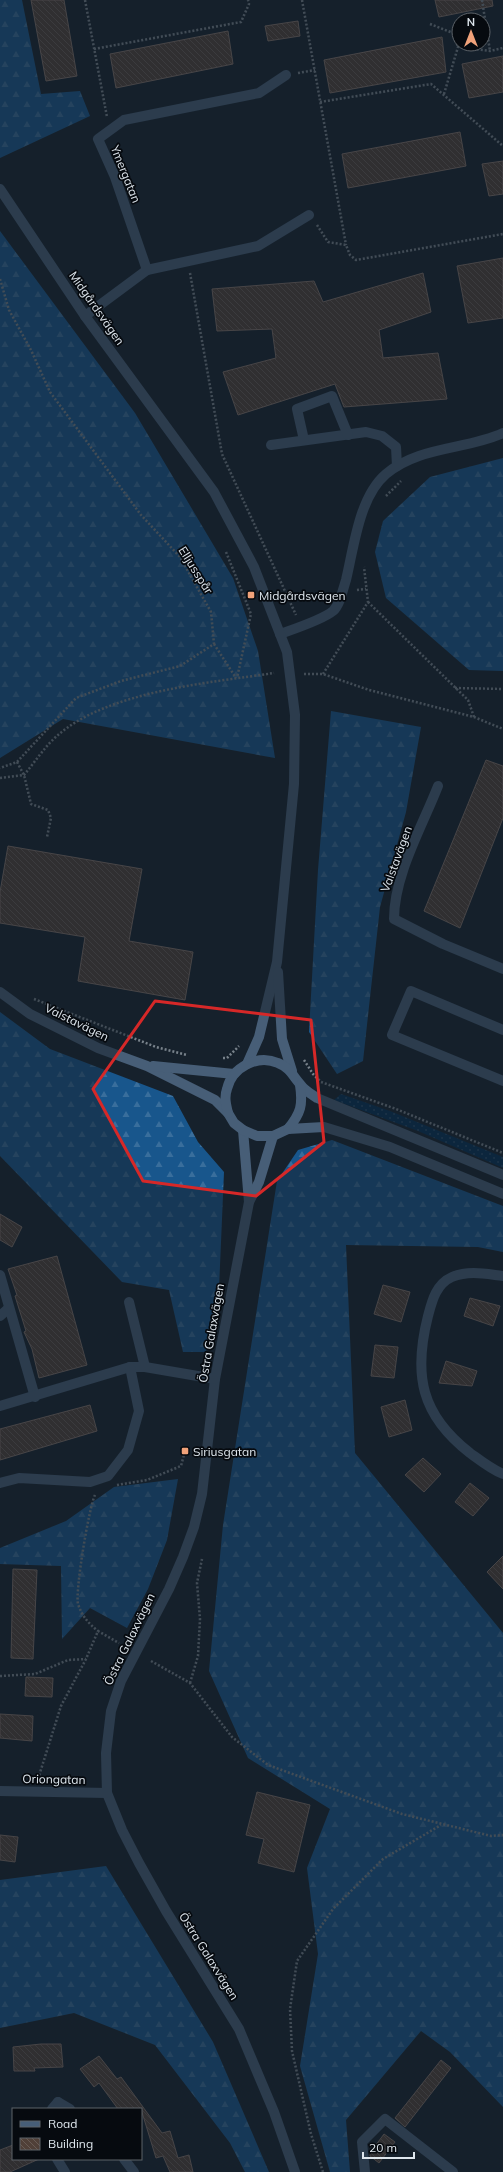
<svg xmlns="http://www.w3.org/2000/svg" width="503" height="2172" font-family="Mulish,sans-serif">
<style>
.grass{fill:url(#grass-dots)}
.forest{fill:url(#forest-firs)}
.building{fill:url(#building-back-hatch);stroke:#837168}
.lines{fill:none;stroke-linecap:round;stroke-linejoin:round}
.path{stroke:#78828b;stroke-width:2.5;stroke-dasharray:2 2;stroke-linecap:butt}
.service{stroke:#475e77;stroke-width:10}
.minor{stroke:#475e77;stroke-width:10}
.tertiary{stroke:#475e77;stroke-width:10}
.marked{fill:none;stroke:#d62828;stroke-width:3;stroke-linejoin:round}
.poi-dot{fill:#f0a27a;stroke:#060a0f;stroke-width:1.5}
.labels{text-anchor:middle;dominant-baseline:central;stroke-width:3.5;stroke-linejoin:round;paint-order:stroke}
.street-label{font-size:12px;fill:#dee6ed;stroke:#060a0f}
.poi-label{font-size:12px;fill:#dee6ed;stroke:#060a0f;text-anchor:start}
</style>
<defs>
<pattern id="grass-dots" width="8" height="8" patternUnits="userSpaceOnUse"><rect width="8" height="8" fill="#012d52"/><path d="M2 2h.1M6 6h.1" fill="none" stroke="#264b6b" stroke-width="1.8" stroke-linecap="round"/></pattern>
<pattern id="forest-firs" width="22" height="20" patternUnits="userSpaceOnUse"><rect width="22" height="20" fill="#18568c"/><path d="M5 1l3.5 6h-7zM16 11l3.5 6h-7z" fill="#396e9c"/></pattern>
<pattern id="building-back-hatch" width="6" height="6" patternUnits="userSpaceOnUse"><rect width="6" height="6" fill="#504038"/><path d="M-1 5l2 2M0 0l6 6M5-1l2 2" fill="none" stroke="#695c55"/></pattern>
</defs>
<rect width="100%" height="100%" fill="#16212c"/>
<polygon class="grass" points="341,1094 390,1111 503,1157 503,1168 418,1131 334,1100"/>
<g class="forest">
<polygon points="0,0 22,0 41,94 80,91 90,116 0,158"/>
<polygon points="0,231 135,413 233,578 258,651 275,758 63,719 0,758"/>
<polygon points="503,458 503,671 469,670 386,598 375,552 383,521 430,477"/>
<polygon points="331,711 421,727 406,812 380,907 363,1061 337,1074 309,1032 318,870"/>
<polygon points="0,1012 50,1049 173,1096 198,1142 224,1172 217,1335 205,1352 183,1352 169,1290 122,1282 0,1156"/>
<polygon points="332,1140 503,1206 503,1252 478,1247 346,1245 355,1453 503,1633 503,2107 450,2052 421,2031 346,2120 350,2172 330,2172 300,2066 318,1954 307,1868 330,1809 248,1758 209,1671 223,1525 277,1181 298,1150"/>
<polygon points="178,1479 167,1540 148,1589 127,1628 90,1608 62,1639 61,1566 0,1564 0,1548 66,1521 114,1487"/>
<polygon points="106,1866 213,2042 269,2172 245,2172 230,2143 155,2045 74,2013 0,2028 0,1880"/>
</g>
<g class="building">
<polygon points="31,0 64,0 77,76 46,81"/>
<polygon points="435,0 492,0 493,6 439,17"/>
<polygon points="298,21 300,36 268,41 265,26"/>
<polygon points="228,31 233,64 116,88 110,54"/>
<polygon points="442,37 446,72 330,93 324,60"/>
<polygon points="503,56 503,92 469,98 462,64"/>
<polygon points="460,132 466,166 348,188 342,154"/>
<polygon points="503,161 503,194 489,196 482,164"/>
<polygon points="503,258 503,318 468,323 457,266"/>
<polygon points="423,273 431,312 379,330 383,358 438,353 447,399 344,407 335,384 238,415 223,372 276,358 272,329 217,331 212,289 314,281 323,302"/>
<polygon points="486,760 503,766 503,818 460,928 424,911"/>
<polygon points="8,846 142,869 129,941 193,952 185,1000 78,981 85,937 0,923 0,892"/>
<polygon points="0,1214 22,1227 12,1247 0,1240"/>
<polygon points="57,1256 87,1365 39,1378 32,1349 24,1332 26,1331 15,1296 17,1295 8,1269"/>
<polygon points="383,1285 410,1292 401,1322 374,1314"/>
<polygon points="470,1298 500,1306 493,1326 464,1316"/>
<polygon points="375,1345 398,1347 394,1378 371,1376"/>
<polygon points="446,1361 477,1371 472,1386 439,1383"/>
<polygon points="405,1400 412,1430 389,1437 381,1407"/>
<polygon points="90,1405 97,1431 0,1460 0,1429"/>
<polygon points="423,1458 441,1474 424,1492 405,1475"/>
<polygon points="470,1483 489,1498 473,1516 455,1502"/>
<polygon points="503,1556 503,1589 487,1572"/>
<polygon points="13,1569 37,1570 33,1659 11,1658"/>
<polygon points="26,1677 53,1678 52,1697 25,1696"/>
<polygon points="0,1714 33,1716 32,1741 0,1738"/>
<polygon points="257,1792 310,1805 294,1872 258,1863 264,1839 246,1835"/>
<polygon points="0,1835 18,1837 15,1862 0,1860"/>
<polygon points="41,2044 61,2044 63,2067 34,2068 35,2071 14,2071 13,2047"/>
<polygon points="99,2056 117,2079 121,2077 162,2133 170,2131 178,2158 189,2155 193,2172 170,2172 163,2156 156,2158 141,2109 118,2109 99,2083 94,2087 80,2069"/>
<polygon points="441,2060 451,2068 405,2127 395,2118"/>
<polygon points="384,2134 395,2142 379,2163 370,2156 370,2153"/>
<polygon points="13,2145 13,2159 39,2159 10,2172 0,2172 0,2150"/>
</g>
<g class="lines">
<g class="path">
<polyline points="85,0 107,117"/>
<polyline points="302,0 346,245"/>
<polyline points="482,0 490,51"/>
<polyline points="430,24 453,33 458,47"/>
<polyline points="94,49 241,22 249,4 248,0"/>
<polyline points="298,73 315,70"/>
<polyline points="444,94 458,47 490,51 503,48"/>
<polyline points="320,102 431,84 503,146"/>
<polyline points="317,225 328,242 346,245 350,255 356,260 503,234"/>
<polyline points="190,273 222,454 296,615"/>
<polyline points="0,279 9,310 31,350 50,392 141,515 180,557 211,612 214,644 180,666 121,681 76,698 17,762 0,768"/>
<polyline points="386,496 401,481"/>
<polyline points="226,552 251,614 237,678"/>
<polyline points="357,590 366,589"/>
<polyline points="368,602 468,700 474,717"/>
<polyline points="214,644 236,678"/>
<polyline points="304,674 323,674 369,690 474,717 503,729"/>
<polyline points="323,674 368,602 364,567"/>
<polyline points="455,688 503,689"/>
<polyline points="17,762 24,775 31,804 48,810 51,818 47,837"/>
<path d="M0,778L24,775C35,762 45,746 58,735C109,691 208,683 274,673"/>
<polyline points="34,999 156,1047 187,1055"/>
<polyline points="223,1058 227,1058 239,1046"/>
<polyline points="304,1060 313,1074 321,1082 396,1109 503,1153"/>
<polyline points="117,1485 147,1480 181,1466 185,1451"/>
<path d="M95,1495C89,1507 75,1591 78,1604C82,1616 88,1623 98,1631"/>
<polyline points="151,1661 190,1683 232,1737 268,1765 402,1814 491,1836 503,1835"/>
<polyline points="0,1676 35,1674 68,1660 86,1659"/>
<polyline points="190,1683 198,1656 200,1619 197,1583 202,1559"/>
<polyline points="38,1779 61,1706 86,1659 98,1631 119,1643"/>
<polyline points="323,2172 311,2134 292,2051 290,2009 297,1961 333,1909 383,1859 441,1825"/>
</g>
<g class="service">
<polyline points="271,445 366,432 382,436 396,447 397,466"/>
<path d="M438,786C422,827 394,875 394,919L443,944L503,969"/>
<polyline points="503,1030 411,991 392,1035 503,1081"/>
<polyline points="129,1302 145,1367"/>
<polyline points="52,2109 58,2102"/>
<polyline points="57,2159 65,2172"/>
</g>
<g class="minor">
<polyline points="147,270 258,246 309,215"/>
<polyline points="85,316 147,270 115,177 98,139 124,120 259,93 286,75"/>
<polyline points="304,440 297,409 332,396 348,435"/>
<path d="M280,634C294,629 322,620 333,611C340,605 343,589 346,580C354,547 359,497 386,474C419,446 466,450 503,433"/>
<polyline points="243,1130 249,1202"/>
<polyline points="273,1136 259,1182 249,1202 215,1379 202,1494 194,1527 183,1557 169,1589 121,1681 111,1711 106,1753 107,1793 122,1830 139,1863 166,1911 239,2029 274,2112 295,2172"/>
<polyline points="0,1275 35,1397"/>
<path d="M503,1276C486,1274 469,1270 452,1277C436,1284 432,1301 428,1316C413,1375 421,1415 470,1453C481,1461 491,1469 503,1474"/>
<polyline points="0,1316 9,1308"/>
<polyline points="0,1406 130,1367 145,1367 215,1379"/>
<polyline points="0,1483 19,1478 90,1482 108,1476 128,1450 139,1411 130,1367"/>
<polyline points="0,1791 107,1793"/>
<polyline points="58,2102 70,2109"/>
<polyline points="124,2159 134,2172"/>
<polyline points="365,2172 362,2142 385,2119 453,2172"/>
</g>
<g class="tertiary">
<polyline points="0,189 85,316 214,492 254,567 287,652 295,715 294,784 277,962 259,1037 247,1064"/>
<polyline points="278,972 282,1039 292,1071"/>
<polyline points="0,992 30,1014 98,1048 147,1066 215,1100 228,1113 234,1123 243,1130 257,1136 273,1136 288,1129 324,1127 390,1147 503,1194"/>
<polyline points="153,1066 234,1074"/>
<path d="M228,1113C226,1105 224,1097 227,1089C232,1067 258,1054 278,1063C289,1067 293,1076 300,1084C304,1090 311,1094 317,1098L503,1175"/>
<path d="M288,1129C301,1113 303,1105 300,1085"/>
</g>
</g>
<path d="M0 0H503V2172H0ZM155,1001L311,1020L324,1142L256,1196L143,1181L93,1089Z" fill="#16212c" fill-opacity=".55" fill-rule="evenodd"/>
<path class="marked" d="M155,1001L311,1020L324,1142L256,1196L143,1181L93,1089Z"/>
<g class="poi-dot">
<rect x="247" y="591" width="8" height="8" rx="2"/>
<rect x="181" y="1447" width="8" height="8" rx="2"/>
</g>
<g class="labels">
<g class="street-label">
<text transform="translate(126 174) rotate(68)">Ymergatan</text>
<text transform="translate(97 308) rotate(55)">Midgårdsvägen</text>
<text transform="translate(196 570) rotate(58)">Elljusspår</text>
<text transform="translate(396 859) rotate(-70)">Valstavägen</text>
<text transform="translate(77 1022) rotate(26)">Valstavägen</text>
<text transform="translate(211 1333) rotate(-80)">Östra Galaxvägen</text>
<text transform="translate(129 1639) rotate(-64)">Östra Galaxvägen</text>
<text transform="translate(54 1779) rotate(1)">Oriongatan</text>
<text transform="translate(209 1956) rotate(58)">Östra Galaxvägen</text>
</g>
<g class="poi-label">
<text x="259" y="595">Midgårdsvägen</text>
<text x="193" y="1451">Siriusgatan</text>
</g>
</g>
<rect x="12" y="2108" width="130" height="52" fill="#060a0f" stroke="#5c6268"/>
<rect x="20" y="2121" width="20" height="6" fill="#475e77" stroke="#5c6268"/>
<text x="48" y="2128" font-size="12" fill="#dee6ed">Road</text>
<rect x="20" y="2138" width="20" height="12" fill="url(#building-back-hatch)" stroke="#5c6268"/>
<text x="48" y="2148" font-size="12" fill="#dee6ed">Building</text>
<g transform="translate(471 32)"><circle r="19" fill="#060a0f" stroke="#5c6268"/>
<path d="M0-3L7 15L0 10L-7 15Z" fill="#f0a27a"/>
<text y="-6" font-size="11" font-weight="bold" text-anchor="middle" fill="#dee6ed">N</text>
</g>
<path d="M363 2152v6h51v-6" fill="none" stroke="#dee6ed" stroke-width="2"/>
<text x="369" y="2152" font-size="12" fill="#dee6ed" stroke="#060a0f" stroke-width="3" paint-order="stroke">20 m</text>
</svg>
